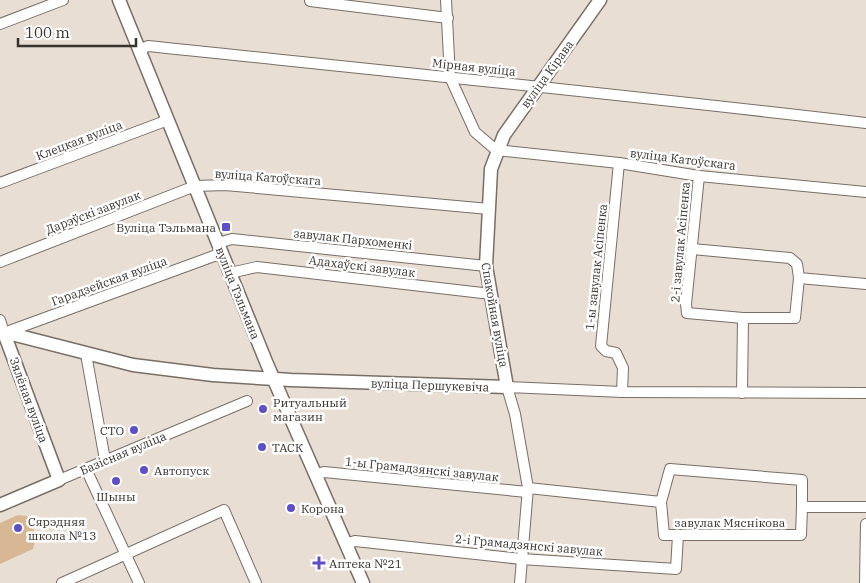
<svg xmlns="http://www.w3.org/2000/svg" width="866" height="583" font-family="'IBM Plex Serif',serif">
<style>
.green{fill:#d8b795}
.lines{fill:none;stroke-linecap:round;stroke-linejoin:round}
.minor-casing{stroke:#786e65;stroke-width:12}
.major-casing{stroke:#786e65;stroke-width:15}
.minor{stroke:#fff;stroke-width:10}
.major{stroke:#fff;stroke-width:12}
.poi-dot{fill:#5d4fc7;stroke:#fff;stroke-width:2}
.labels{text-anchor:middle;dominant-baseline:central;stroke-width:5;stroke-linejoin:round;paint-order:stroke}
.street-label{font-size:12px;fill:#37332f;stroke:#fff}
.poi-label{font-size:12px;fill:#37332f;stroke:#fff;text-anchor:start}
</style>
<rect width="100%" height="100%" fill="#e9ded4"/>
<path class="green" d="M18,515L27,516C34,528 37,535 33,549L0,564V523Z"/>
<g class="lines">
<defs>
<g id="minor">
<polyline points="446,0 450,77 475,132 496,150 619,163 699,176 866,192"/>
<polyline points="310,1 448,18"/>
<polyline points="0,24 63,0"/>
<path d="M139,50L148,46C388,71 627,95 866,123"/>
<polyline points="619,163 601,346 606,351 616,353 623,368 622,392"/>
<polyline points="699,176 686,304 687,313 743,318 795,318 799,278"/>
<polyline points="0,183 168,120"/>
<polyline points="218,243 232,239 486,266"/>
<polyline points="692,249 790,258 797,264 799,278 866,284"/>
<polyline points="0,262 195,186 225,185 489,209"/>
<polyline points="230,273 257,267 491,294"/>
<polyline points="0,320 4,333 222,253"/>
<polyline points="86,354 105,460"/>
<polyline points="742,393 743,318"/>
<polyline points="86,469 139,583"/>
<polyline points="315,475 324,472 527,492"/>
<polyline points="59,480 247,401"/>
<polyline points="528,488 661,502 670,469 802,480 802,507 866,507"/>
<polyline points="661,502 664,535 801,535 802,507"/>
<polyline points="346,544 355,541 521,559 676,569 678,535"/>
<polyline points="62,583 224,510 256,583"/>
<polyline points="520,583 528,488 515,414 507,387 622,392 866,393"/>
<polyline points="865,583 866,524"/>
</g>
<g id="major">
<polyline points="119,0 267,364 363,583"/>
<polyline points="0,331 133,365 213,375 291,380 507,387 486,266 491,169 504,135 600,0"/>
<polyline points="0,505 59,480 4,333"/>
</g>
</defs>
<use href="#minor" class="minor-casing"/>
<use href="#major" class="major-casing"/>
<use href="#minor" class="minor"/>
<use href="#major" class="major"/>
</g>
<g class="poi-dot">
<rect x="221" y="222" width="10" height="10" rx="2.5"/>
<circle cx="263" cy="409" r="5"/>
<circle cx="134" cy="430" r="5"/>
<circle cx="262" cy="447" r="5"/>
<circle cx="144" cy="470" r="5"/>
<circle cx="116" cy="481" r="5"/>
<circle cx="291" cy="508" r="5"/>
<circle cx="18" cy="528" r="5"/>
<path d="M316.5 555.5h5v5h5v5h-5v5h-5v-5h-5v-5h5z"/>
</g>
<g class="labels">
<g class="street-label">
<text transform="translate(474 67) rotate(6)">Мірная вуліца</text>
<text transform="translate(547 74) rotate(-54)">вуліца Кірава</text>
<text transform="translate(79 140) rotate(-21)">Клецкая вуліца</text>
<text transform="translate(683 159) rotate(7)">вуліца Катоўскага</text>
<text transform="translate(268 177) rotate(4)">вуліца Катоўскага</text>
<text transform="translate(93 212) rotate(-21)">Дарэўскі завулак</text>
<text transform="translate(353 239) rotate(6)">завулак Пархоменкі</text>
<text transform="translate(680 242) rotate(-85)">2-і завулак Асіпенка</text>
<text transform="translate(362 266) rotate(7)">Адахаўскі завулак</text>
<text transform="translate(596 267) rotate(-84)">1-ы завулак Асіпенка</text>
<text transform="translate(109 281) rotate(-20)">Гарадзейская вуліца</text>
<text transform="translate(238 293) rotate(68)">вуліца Тэльмана</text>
<text transform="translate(495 315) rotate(80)">Спакойная вуліца</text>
<text transform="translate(430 385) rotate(2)">вуліца Першукевіча</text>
<text transform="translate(29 400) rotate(70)">Зялёная вуліца</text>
<text transform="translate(123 453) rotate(-23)">Базісная вуліца</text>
<text transform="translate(422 469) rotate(6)">1-ы Грамадзянскі завулак</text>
<text x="730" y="522">завулак Мяснікова</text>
<text transform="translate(529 545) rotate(5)">2-і Грамадзянскі завулак</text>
</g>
<g class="poi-label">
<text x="216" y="227" text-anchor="end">Вуліца Тэльмана</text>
<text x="273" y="402">Ритуальный<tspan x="273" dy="14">магазин</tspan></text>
<text x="124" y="430" text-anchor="end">СТО</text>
<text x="272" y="447">ТАСК</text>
<text x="154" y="470">Автопуск</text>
<text x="116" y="496" text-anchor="middle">Шыны</text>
<text x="301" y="508">Корона</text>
<text x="28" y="521">Сярэдняя<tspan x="28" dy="14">школа №13</tspan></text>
<text x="329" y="563">Аптека №21</text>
</g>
</g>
<path d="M18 38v8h118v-8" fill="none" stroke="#37332f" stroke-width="2.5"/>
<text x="25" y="38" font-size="15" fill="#37332f" stroke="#ffffff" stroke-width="4" paint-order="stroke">100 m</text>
</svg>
